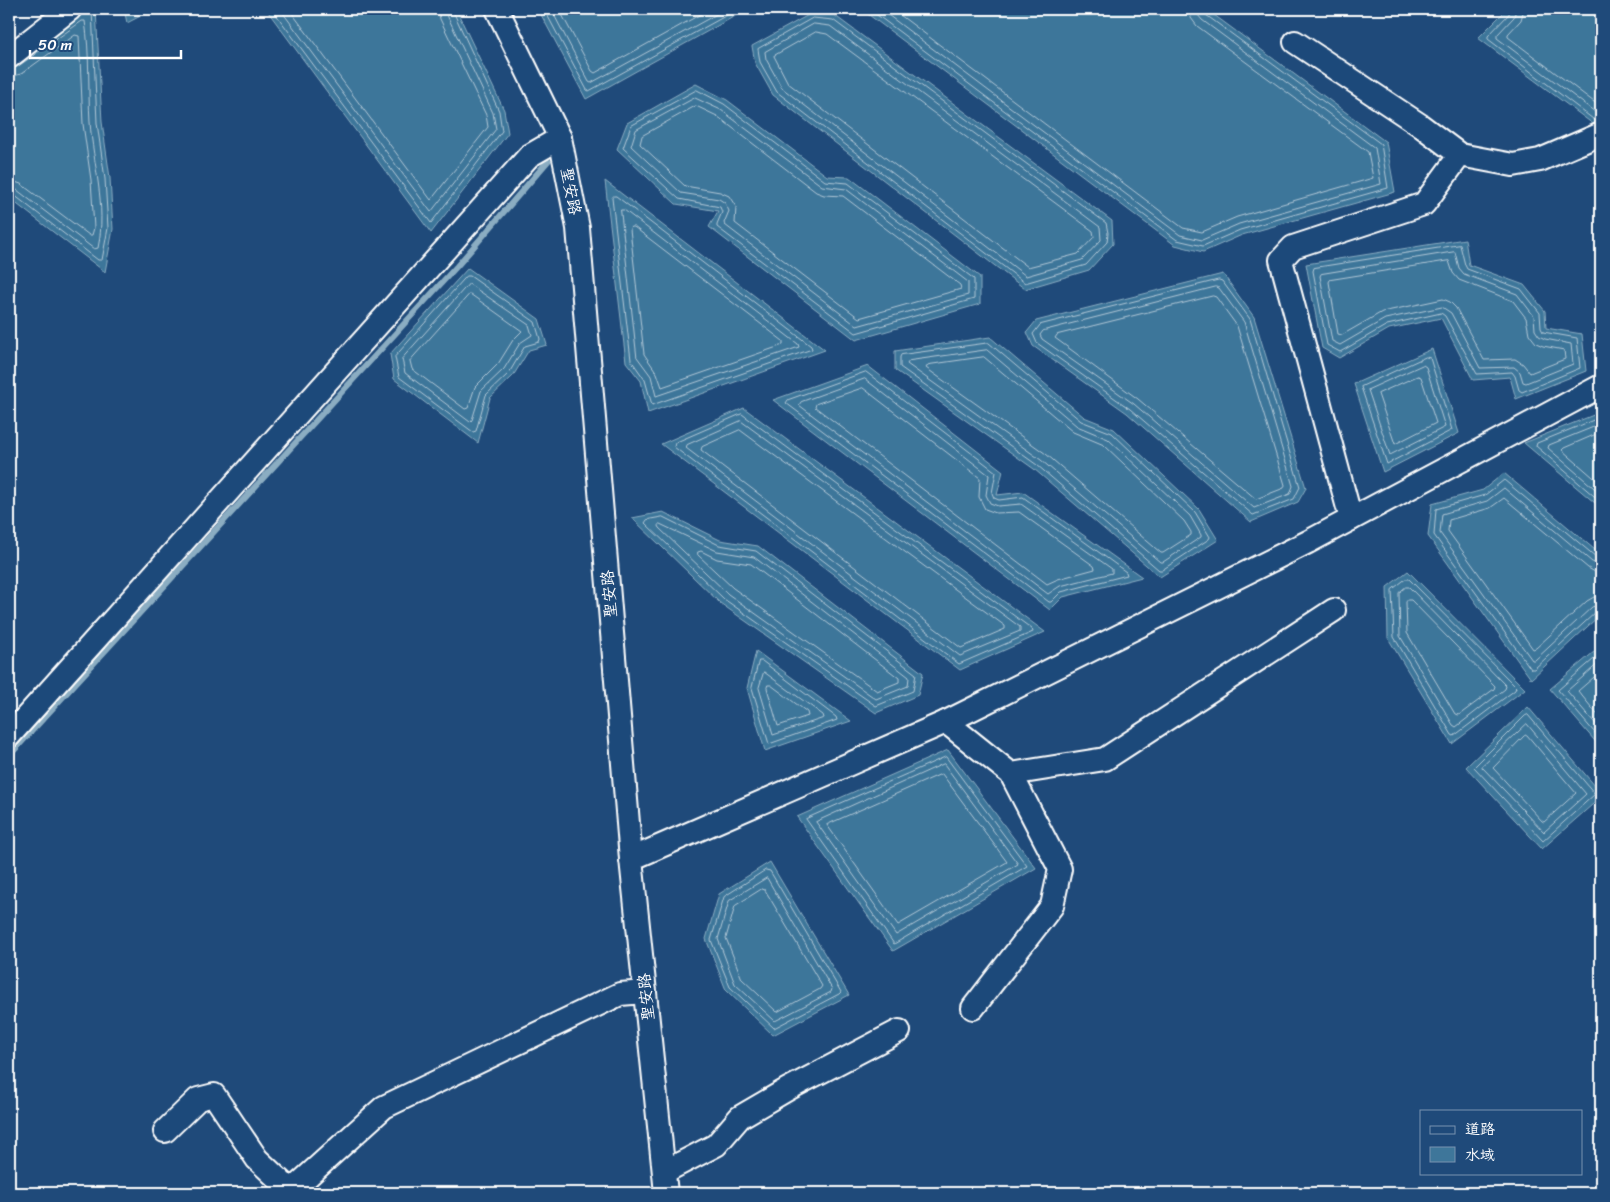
<svg xmlns="http://www.w3.org/2000/svg" width="1610" height="1202" font-family="Sriracha,'LXGW WenKai TC',sans-serif">
<style>
.water{fill:#3e769a;stroke:#8badc2}
.lines{fill:none;stroke-linecap:round;stroke-linejoin:round}
.shore{stroke:#b2c8d7;stroke-width:1}
.stream{stroke:#8badc2;stroke-width:6}
.minor-casing{stroke:#fff;stroke-width:26}
.minor{stroke:#1f4a7a;stroke-width:22}
.labels{text-anchor:middle;dominant-baseline:central;stroke-width:4;stroke-linejoin:round;paint-order:stroke}
.street-label{font-size:16px;fill:#fff;stroke:#1f4a7a}
</style>
<rect width="100%" height="100%" fill="#1f4a7a"/>
<filter id="ink" filterUnits="userSpaceOnUse"><feTurbulence type="fractalNoise" baseFrequency=".02" numOctaves="2"/><feDisplacementMap in="SourceGraphic" scale="10" xChannelSelector="R" yChannelSelector="G"/><feConvolveMatrix kernelMatrix="1 2 1 2 8 2 1 2 1" color-interpolation-filters="sRGB"/></filter>
<g filter="url(#ink)">
<g class="water">
<polygon points="79,9 96,9 102,122 110,178 113,229 105,272 9,198 9,59"/>
<polygon points="124,9 154,9 127,23"/>
<polygon points="266,9 456,9 504,110 508,133 431,233"/>
<polygon points="538,9 746,9 744,11 586,99"/>
<polygon points="861,9 1206,9 1386,142 1395,192 1242,235 1203,252 1175,245"/>
<polygon points="1507,9 1601,9 1601,124 1593,124 1478,38"/>
<polygon points="812,13 834,15 1112,221 1113,244 1089,270 1025,289 773,95 755,63 752,46"/>
<polygon points="696,84 727,100 827,176 849,177 980,277 980,304 856,340 709,227 718,211 676,204 617,149 627,123"/>
<polygon points="605,181 825,350 648,413 641,381 626,362"/>
<polygon points="1465,239 1469,265 1524,285 1545,311 1546,328 1582,334 1586,371 1516,399 1510,377 1473,380 1441,318 1389,329 1339,358 1322,348 1306,264"/>
<polygon points="468,268 539,319 547,345 529,350 513,376 490,398 478,443 394,379 390,354"/>
<polygon points="1223,274 1254,317 1306,488 1298,502 1251,522 1127,413 1033,346 1027,332 1036,321"/>
<polygon points="990,337 1084,417 1114,429 1199,509 1218,540 1160,577 1034,469 895,370 895,351"/>
<polygon points="1432,349 1459,433 1383,472 1354,384"/>
<polygon points="868,366 1003,471 997,495 1023,492 1142,577 1063,597 1050,610 773,400"/>
<polygon points="744,408 1045,632 960,670 661,444"/>
<polygon points="1601,412 1601,508 1524,443"/>
<polygon points="1504,473 1601,555 1601,614 1531,679 1428,536 1432,504 1483,490"/>
<polygon points="663,512 720,540 758,546 923,673 918,695 876,713 720,603 632,518"/>
<polygon points="1408,571 1525,689 1452,744 1388,638 1387,587"/>
<polygon points="1601,646 1601,748 1550,689"/>
<polygon points="756,651 851,721 765,751 747,688"/>
<polygon points="1528,707 1601,793 1601,797 1542,849 1466,767"/>
<polygon points="948,750 1036,868 893,951 797,817"/>
<polygon points="770,862 849,995 773,1035 726,990 706,939 719,894"/>
</g>
<g class="lines">
<g class="shore">
<polyline points="272,9 431,223 502,131 499,111 452,9"/>
<polyline points="280,9 431,212 496,129 493,113 447,15 446,9"/>
<polyline points="289,9 431,200 488,127 486,115 440,19 438,9"/>
<polyline points="544,9 587,90 589,91 738,9"/>
<polyline points="551,9 589,82 591,83 726,9"/>
<polyline points="559,9 592,71 595,73 710,9"/>
<polyline points="869,9 1177,240 1203,246 1240,230 1388,188 1381,144 1206,15 1204,9"/>
<polyline points="880,9 1180,235 1202,240 1239,224 1381,184 1375,148 1202,20 1198,15 1197,9"/>
<polyline points="892,9 1183,228 1202,232 1237,217 1373,178 1368,152 1197,26 1191,18 1190,9"/>
<polyline points="1510,9 1509,14 1488,36 1488,39 1593,119 1601,119"/>
<polyline points="1516,9 1514,17 1497,35 1497,38 1595,112 1601,113"/>
<polyline points="1524,9 1521,20 1508,34 1508,37 1598,105 1601,105"/>
<polygon points="813,18 833,20 1106,223 1108,233 1107,242 1086,265 1025,283 777,92 760,62 758,49"/>
<polygon points="814,24 830,26 1100,227 1101,240 1082,260 1026,276 782,88 766,59 765,52"/>
<polygon points="816,32 827,34 1093,231 1094,237 1078,254 1028,267 788,83 774,56"/>
<path d="M9,69L17,67L82,21H85C90,54 88,88 90,122C93,164 107,206 98,248L94,249L17,190L9,188"/>
<polyline points="9,77 21,74 75,35 79,36 83,124 91,180 94,228 92,235 89,235 21,184 9,180"/>
<polygon points="697,90 724,104 825,181 848,183 974,279 974,299 856,333 717,227 717,224 722,212 720,207 679,199 623,148 631,126"/>
<polygon points="695,98 721,110 822,186 846,189 968,282 968,295 857,326 725,225 724,223 729,211 725,203 719,199 681,193 631,146 636,130"/>
<polygon points="696,106 717,116 816,192 824,195 843,196 960,285 961,289 859,318 735,223 736,207 729,196 720,192 685,186 640,144 642,136"/>
<polyline points="9,194 14,195 98,260 102,260 108,228 105,179 97,123 92,9"/>
<polygon points="614,196 616,196 811,346 812,349 652,405 645,380 631,360 612,198"/>
<polygon points="621,210 624,210 798,344 799,347 656,396 651,376 637,357"/>
<polygon points="631,227 634,227 783,341 783,345 662,387 657,373 644,354 630,229"/>
<polygon points="1460,245 1465,265 1467,269 1521,289 1540,313 1541,328 1543,332 1577,338 1580,368 1522,392 1519,390 1515,376 1512,372 1477,374 1445,316 1441,313 1387,325 1340,352 1327,345 1313,271 1314,268"/>
<polygon points="1455,252 1459,268 1464,274 1517,294 1534,316 1535,330 1539,336 1545,339 1571,344 1573,364 1526,383 1523,382 1520,372 1514,367 1480,368 1451,313 1442,307 1385,319 1340,345 1332,341 1320,276 1321,274"/>
<polygon points="1449,261 1453,273 1459,280 1513,301 1526,318 1529,334 1536,343 1543,346 1564,350 1565,359 1530,373 1523,364 1515,359 1484,360 1456,308 1450,302 1443,299 1382,312 1342,335 1338,334 1329,282 1330,280"/>
<polygon points="467,276 470,276 535,322 540,339 539,342 525,346 509,373 486,395 476,431 473,432 399,377 395,357"/>
<polygon points="1219,280 1222,281 1250,319 1300,487 1294,499 1253,515 1130,409 1037,343 1033,334 1040,325"/>
<polygon points="469,284 529,325 532,335 520,343 504,369 481,391 472,420 470,422 405,373 402,359"/>
<polygon points="1216,287 1219,288 1244,322 1293,486 1290,494 1254,508 1134,404 1042,339 1040,335 1043,331"/>
<polygon points="470,294 522,331 513,340 498,364 475,387 468,408 465,409 412,369 410,361"/>
<polygon points="1213,296 1216,297 1237,326 1285,485 1284,488 1256,499 1138,399 1055,338 1057,335"/>
<polygon points="989,343 1081,421 1112,433 1195,512 1210,537 1209,539 1162,570 1159,570 1037,465 900,367 900,357 901,355"/>
<polygon points="987,350 1077,426 1108,439 1190,516 1201,535 1201,537 1163,562 1160,562 1041,460 907,364 909,361"/>
<polygon points="984,357 1073,432 1104,445 1184,521 1191,532 1191,535 1163,553 1161,553 1046,454 926,368 928,365"/>
<polygon points="1426,357 1430,358 1452,430 1387,464 1361,387"/>
<polygon points="1423,365 1426,367 1445,427 1390,455 1368,390"/>
<polygon points="866,372 996,472 992,493 994,498 999,500 1023,497 1126,572 1127,575 1061,592 1051,602 1049,602 786,403 788,400"/>
<polygon points="1418,376 1421,377 1436,423 1395,444 1378,394"/>
<polygon points="865,379 989,475 986,495 990,503 998,506 1021,504 1112,569 1112,573 1060,586 1048,594 799,405 801,402"/>
<polygon points="863,388 980,478 979,497 985,509 996,513 1019,512 1094,566 1095,569 1058,579 1047,584 815,407 816,404"/>
<polygon points="742,414 1032,629 1033,632 959,664 674,447 675,443"/>
<polyline points="1601,417 1537,443 1536,446 1601,502"/>
<polygon points="741,421 1020,627 1020,631 960,656 686,448 687,445"/>
<polyline points="1601,424 1549,445 1548,448 1601,494"/>
<polygon points="740,430 1005,626 1005,629 961,648 701,450 702,447"/>
<polyline points="1601,432 1564,448 1562,450 1601,484"/>
<polygon points="663,517 719,545 756,551 916,674 913,691 876,706 724,599 645,523 647,520"/>
<polygon points="660,524 717,551 754,557 909,677 908,686 876,699 728,594 659,528 658,526"/>
<polygon points="698,552 701,551 717,559 751,564 899,678 899,682 877,691 733,588 698,555"/>
<polyline points="1601,558 1596,557 1504,480 1485,495 1436,509 1434,535 1531,669 1534,669 1596,612 1601,610"/>
<polyline points="1601,565 1592,562 1504,488 1487,501 1442,514 1440,533 1532,660 1535,660 1592,607 1601,604"/>
<polyline points="1601,572 1595,572 1588,568 1504,498 1490,508 1449,520 1448,531 1533,649 1536,648 1587,601 1594,597 1601,596"/>
<polygon points="1406,579 1409,579 1516,687 1515,690 1454,736 1452,735 1394,637 1392,590"/>
<polygon points="1406,587 1409,587 1506,686 1505,689 1456,727 1453,725 1400,636 1399,593"/>
<polygon points="1408,600 1411,600 1495,686 1494,689 1459,715 1455,714 1407,633 1406,602"/>
<polyline points="1601,653 1558,690 1601,740"/>
<polygon points="759,661 762,661 836,717 837,720 769,744 752,688"/>
<polyline points="1601,661 1567,691 1601,730"/>
<polyline points="1601,671 1578,691 1601,719"/>
<polygon points="764,672 823,715 824,718 773,735 759,688"/>
<polygon points="768,685 771,685 807,712 808,716 778,726 767,688"/>
<polygon points="1528,715 1595,794 1543,841 1474,767 1525,716"/>
<polygon points="1527,724 1586,794 1544,832 1482,767"/>
<polygon points="1527,735 1576,793 1544,822 1542,821 1493,768 1524,736"/>
<polygon points="946,757 1027,866 894,944 806,819"/>
<polygon points="944,764 1018,864 896,935 816,822"/>
<polygon points="942,774 1007,862 898,925 827,825"/>
<polygon points="766,870 770,871 841,992 839,994 774,1028 730,987 711,940 724,897"/>
<polygon points="767,878 832,989 831,992 775,1021 735,984 718,939 729,901"/>
<polygon points="762,889 765,890 822,986 820,989 777,1012 742,979 726,938 735,906"/>
</g>
<polyline class="stream" points="9,756 457,266 548,161"/>
<defs>
<g id="minor">
<polyline points="497,9 560,138 578,228 631,859 666,1193"/>
<polyline points="1295,42 1420,125 1460,155 1513,165 1540,160 1601,134"/>
<polyline points="9,57 70,9"/>
<polyline points="1351,519 1281,260 1293,247 1424,204 1460,155"/>
<polyline points="946,722 1011,774 1060,869 1052,906 973,1008"/>
<polyline points="9,736 529,156 560,138"/>
<polyline points="1011,774 1105,759 1334,610"/>
<polyline points="631,859 946,722 1308,542 1601,386"/>
<polyline points="165,1131 198,1099 214,1095 257,1159 291,1191"/>
<polyline points="664,1172 716,1145 740,1117 788,1089 899,1031"/>
<polyline points="289,1193 384,1107 620,994 645,992"/>
</g>
</defs>
<use href="#minor" class="minor-casing"/>
<use href="#minor" class="minor"/>
</g>
</g>
<g class="labels">
<g class="street-label">
<text transform="translate(571 191) rotate(79)">聖安路</text>
<text transform="translate(609 594) rotate(-95)">聖安路</text>
<text transform="translate(646 997) rotate(-96)">聖安路</text>
</g>
</g>
<rect width="1610" height="1202" fill="none" stroke="#1f4a7a" stroke-width="30"/>
<rect x="15" y="15" width="1580" height="1172" fill="none" stroke="#fff" stroke-width="2" filter="url(#ink)"/>
<rect x="1420" y="1110" width="162" height="65" fill="#1f4a7a" stroke="#7992af"/>
<rect x="1430" y="1126" width="25" height="8" fill="#1f4a7a" stroke="#7992af"/>
<text x="1465" y="1134" font-size="15" fill="#ffffff">道路</text>
<rect x="1430" y="1147" width="25" height="15" fill="#3e769a" stroke="#7992af"/>
<text x="1465" y="1160" font-size="15" fill="#ffffff">水域</text>
<path d="M30 50v8h151v-8" fill="none" stroke="#ffffff" stroke-width="2.5"/>
<text x="38" y="50" font-size="15" fill="#ffffff" stroke="#1f4a7a" stroke-width="4" paint-order="stroke">50 m</text>
</svg>
